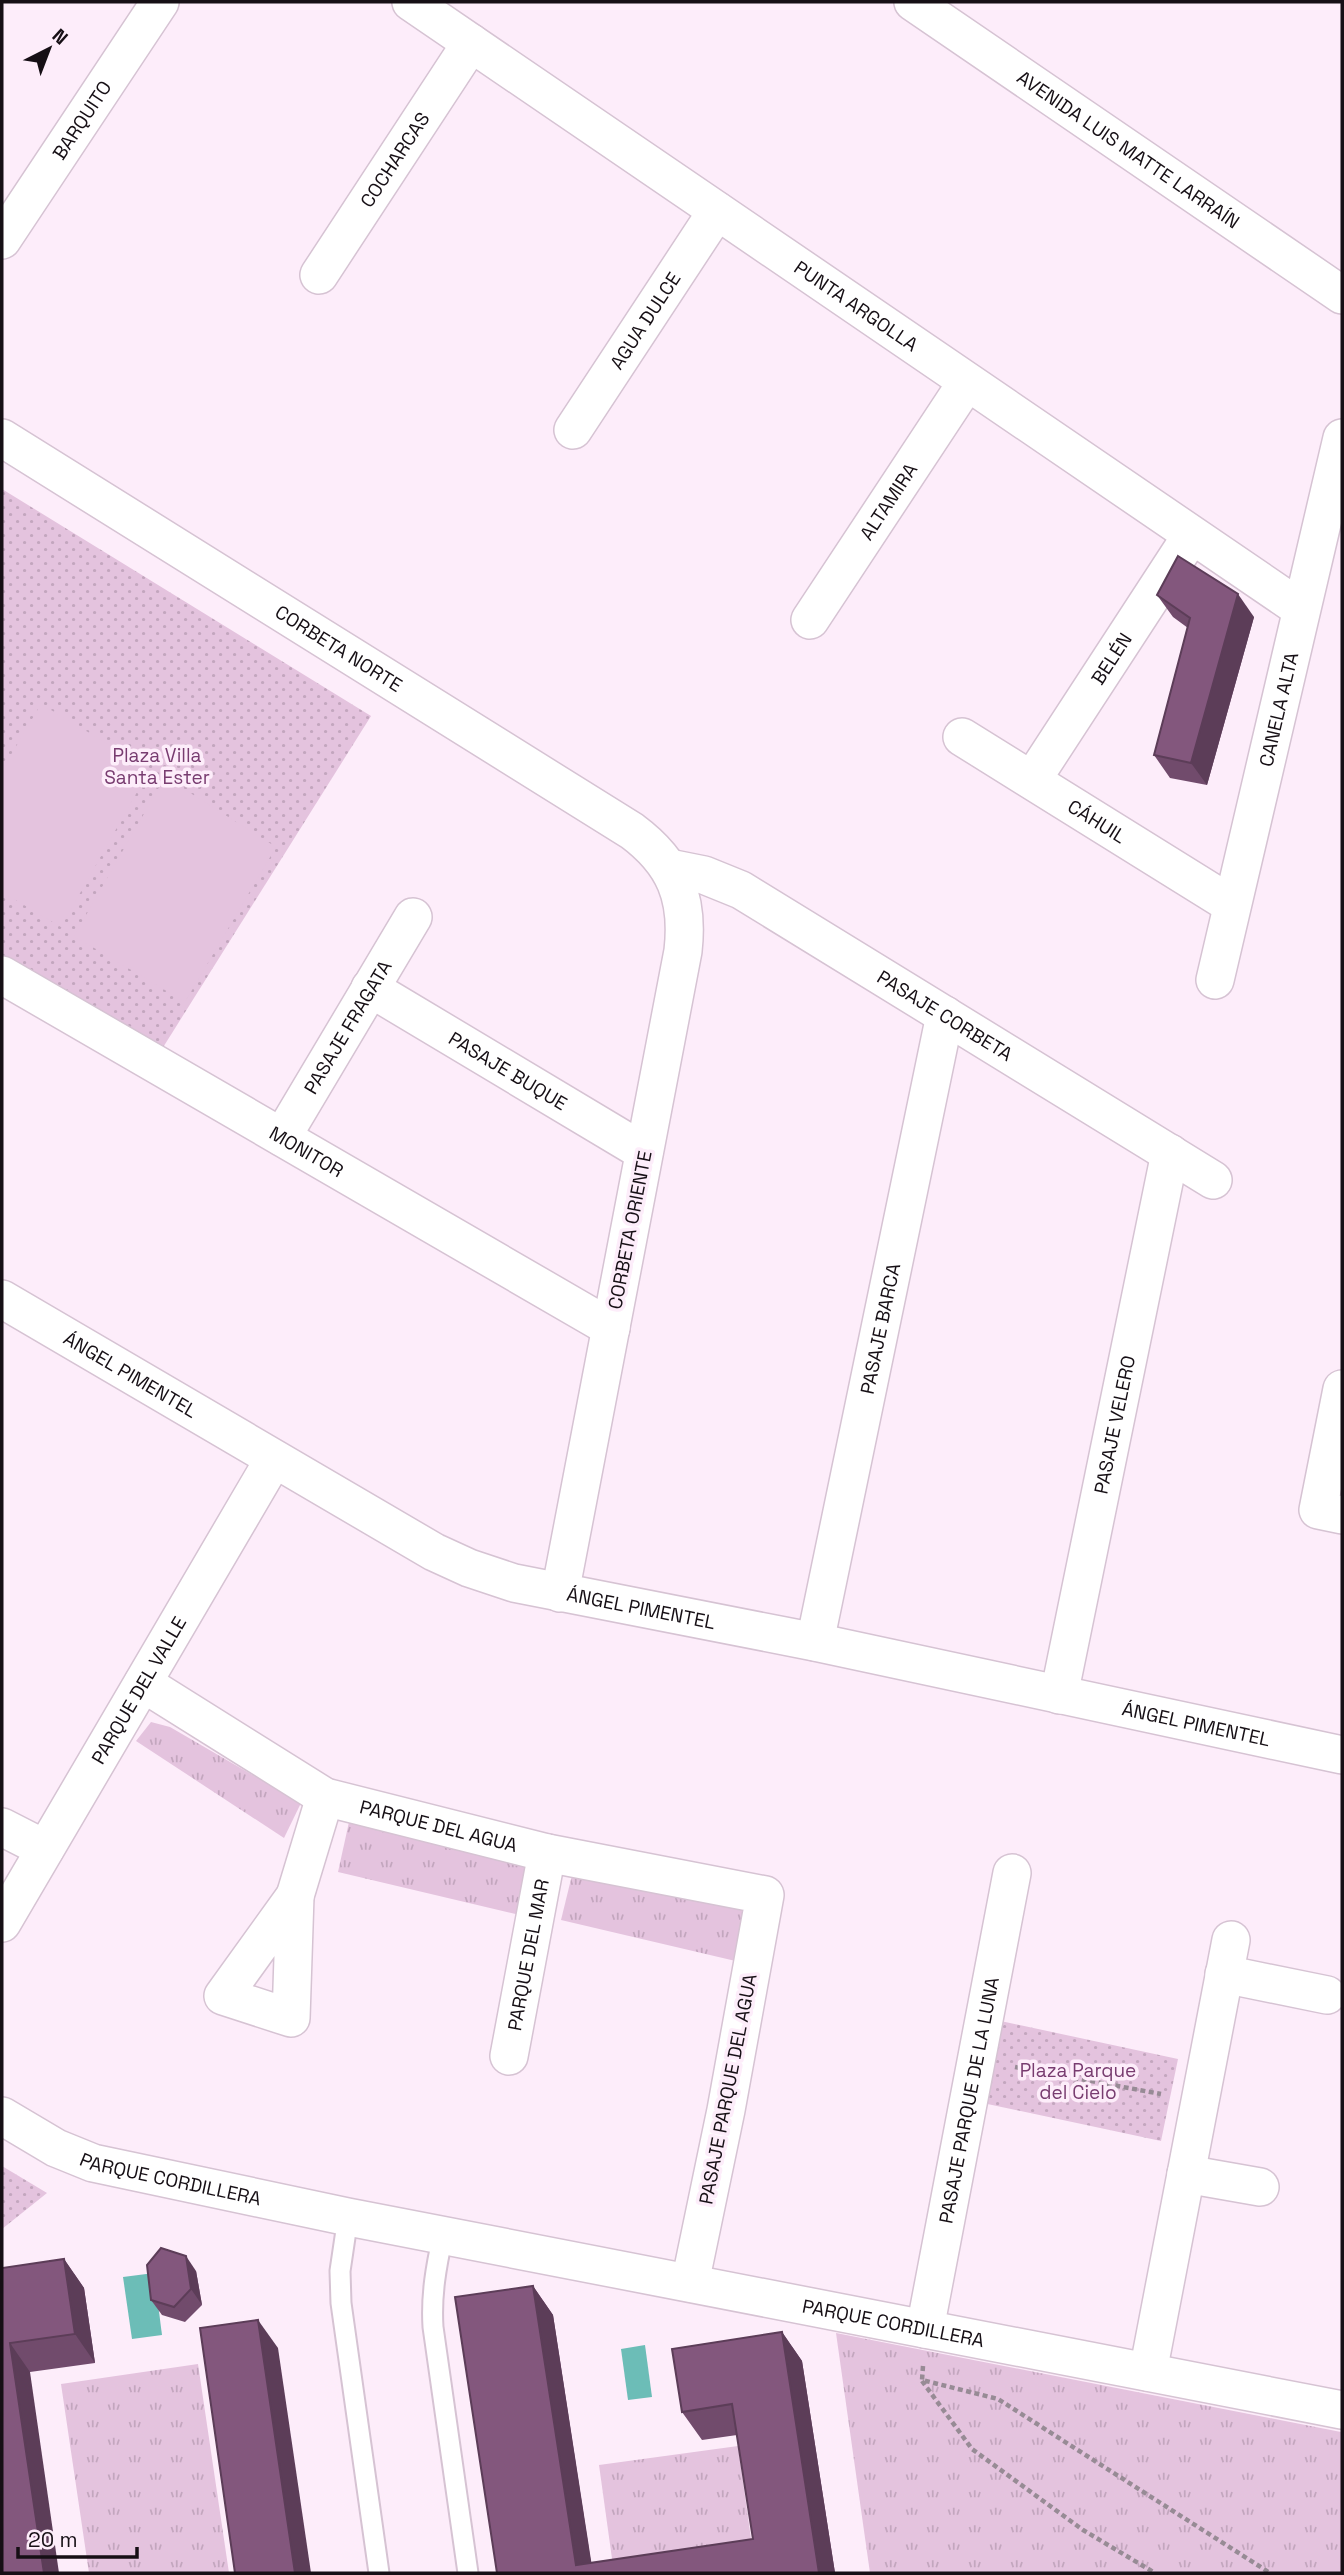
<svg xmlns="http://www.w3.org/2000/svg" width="1344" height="2575" font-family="'Space Grotesk',sans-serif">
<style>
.grass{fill:url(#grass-tufts)}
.park{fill:url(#park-dots)}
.garden{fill:#e4c3de}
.water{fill:#6cbdb7}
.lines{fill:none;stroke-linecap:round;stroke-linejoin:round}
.service-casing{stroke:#d6c3d3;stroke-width:23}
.minor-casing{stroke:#d6c3d3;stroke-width:40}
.path{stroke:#978b95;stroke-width:4.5;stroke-dasharray:5 3.5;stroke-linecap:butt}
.service{stroke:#fff;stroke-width:19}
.minor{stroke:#fff;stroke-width:37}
.wall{fill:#714b6c}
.shaded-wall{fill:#5c3d58}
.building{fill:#83577d;stroke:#5c3d58;stroke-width:2}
.labels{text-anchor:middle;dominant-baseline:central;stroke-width:7;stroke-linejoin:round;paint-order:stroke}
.street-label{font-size:19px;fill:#160f15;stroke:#fdedfa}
.park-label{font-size:19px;fill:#783c70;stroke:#fdedfa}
</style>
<defs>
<pattern id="grass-tufts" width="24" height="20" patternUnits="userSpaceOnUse" patternTransform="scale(1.75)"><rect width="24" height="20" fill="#e4c3de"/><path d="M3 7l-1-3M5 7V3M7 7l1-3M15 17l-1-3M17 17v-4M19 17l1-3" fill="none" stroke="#c3a6be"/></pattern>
<pattern id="park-dots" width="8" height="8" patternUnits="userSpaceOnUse" patternTransform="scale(1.75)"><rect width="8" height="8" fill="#e4c3de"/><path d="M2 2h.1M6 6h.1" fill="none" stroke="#c3a6be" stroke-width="1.8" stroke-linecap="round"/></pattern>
</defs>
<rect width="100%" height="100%" fill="#fdedfa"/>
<g class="grass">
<polygon points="151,1722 170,1727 301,1803 284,1838 136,1741"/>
<polygon points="349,1822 531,1865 520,1915 338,1872"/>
<polygon points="573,1871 755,1913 744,1963 561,1920"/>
<polygon points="836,2333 1341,2432 1342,2573 870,2573"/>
<polygon points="198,2364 229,2573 89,2573 61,2384"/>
<polygon points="738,2446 753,2553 614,2573 599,2465"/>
</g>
<g class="park">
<polygon points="2,489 371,716 162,1049 2,956"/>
<polygon points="996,2020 1178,2059 1161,2141 978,2102"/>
<polygon points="2,2166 47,2193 2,2229"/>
</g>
<g class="garden">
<polygon points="41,704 150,769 61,927 2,892 2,770"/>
<polygon points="165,777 276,847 185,1002 74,936"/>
</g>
<g class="water">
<polygon points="154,2273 162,2335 132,2339 123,2277"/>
<polygon points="645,2345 652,2397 628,2400 621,2349"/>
</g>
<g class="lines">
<defs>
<g id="service">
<polyline points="348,2217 340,2271 341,2303 379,2573"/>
<path d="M443,2235C436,2267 431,2295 433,2327L468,2573"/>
</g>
<g id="minor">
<path id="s1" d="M411,2L1301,609"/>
<path id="s2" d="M913,2L1342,295"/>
<path id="s3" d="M2,240L160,2"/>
<path id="s4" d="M319,275L471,43"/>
<path id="s5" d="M573,430L717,211"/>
<path id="s6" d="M2,438L632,831C675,863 689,898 683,951L560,1593"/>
<path id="s7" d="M810,620L967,382"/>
<path id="s8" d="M962,737L1232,905"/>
<path id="s9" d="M1032,780L1191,536"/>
<path id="s10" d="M669,868L704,875L741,890L1213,1180"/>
<path id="s11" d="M2,975L611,1328"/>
<path id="s12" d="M1215,980L1342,438"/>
<path id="s13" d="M370,988L644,1152"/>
<path id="s14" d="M282,1137L413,917"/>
<path id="s15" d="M2,1299L434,1552L469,1568L514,1583L815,1642L1342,1755"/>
<polyline points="1342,1389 1318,1510 1342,1515"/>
<path id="s16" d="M815,1642L945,1015"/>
<path id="s17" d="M143,1683L325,1797L547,1853L765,1895L726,2110L690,2283"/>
<path id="s18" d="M1059,1695L1170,1153"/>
<polyline points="2,1827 45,1849"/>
<polygon points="295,1896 291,2018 223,1996"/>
<polyline points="295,1896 325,1797"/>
<path id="s19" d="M2,1923L274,1459"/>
<polyline points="1224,1974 1327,1995"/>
<path id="s20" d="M509,2056L547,1853"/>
<path id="s21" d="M2,2116L56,2148L93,2163L348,2217L1342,2410"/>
<polyline points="1186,2174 1260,2187"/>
<path id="s22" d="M925,2329L1012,1873"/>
<polyline points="1148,2372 1231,1940"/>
</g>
</defs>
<use href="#service" class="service-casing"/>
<use href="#minor" class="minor-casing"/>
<g class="path">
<polyline points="1015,2067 1161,2094"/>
<polyline points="923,2366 922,2380 998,2399 1270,2573"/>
<polyline points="922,2381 972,2449 1083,2530 1155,2573"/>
</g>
<use href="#service" class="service"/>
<use href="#minor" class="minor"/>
</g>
<g class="wall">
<polygon points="1157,595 1254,617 1207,785 1170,778 1154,755 1188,628 1173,617"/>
<polygon points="64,2259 84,2288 95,2363 30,2372 2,2573 2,2268"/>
<polygon points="196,2271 202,2305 185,2322 162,2315 151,2300"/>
<polygon points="533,2286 553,2315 591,2563 753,2539 737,2435 702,2440 682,2412 782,2332 802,2361 835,2573 497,2573"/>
</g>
<g class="shaded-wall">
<polygon points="1238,594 1254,617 1207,785 1191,763"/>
<polygon points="186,2256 196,2271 202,2305 191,2289"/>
<polygon points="64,2259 84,2288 95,2363 75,2334"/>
<polygon points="533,2286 553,2315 593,2573 576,2565"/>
<polygon points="258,2320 278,2348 311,2573 295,2573"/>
<polygon points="782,2332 802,2361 835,2573 819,2573"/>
<polygon points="10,2343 30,2372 59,2573 44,2573"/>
</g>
<g class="building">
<polygon points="1178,556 1238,594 1191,763 1154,755 1190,618 1157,595"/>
<polygon points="161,2248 186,2256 191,2289 174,2307 151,2300 147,2265"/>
<polygon points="64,2259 75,2334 10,2343 44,2573 2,2573 2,2268"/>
<polygon points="533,2286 576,2565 753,2539 732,2404 682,2412 672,2349 782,2332 819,2573 497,2573 455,2297"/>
<polygon points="258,2320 295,2573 235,2573 200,2328"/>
</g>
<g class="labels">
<g class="street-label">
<text stroke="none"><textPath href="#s3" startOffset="144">BARQUITO</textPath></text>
<text stroke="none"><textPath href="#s2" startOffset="261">AVENIDA LUIS MATTE LARRAÍN</textPath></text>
<text stroke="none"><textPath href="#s4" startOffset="138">COCHARCAS</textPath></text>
<text stroke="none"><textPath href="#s1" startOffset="539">PUNTA ARGOLLA</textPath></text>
<text stroke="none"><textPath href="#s5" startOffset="131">AGUA DULCE</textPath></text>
<text stroke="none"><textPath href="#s7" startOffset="142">ALTAMIRA</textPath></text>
<text stroke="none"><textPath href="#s6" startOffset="397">CORBETA NORTE</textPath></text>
<text stroke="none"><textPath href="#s9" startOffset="145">BELÉN</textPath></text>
<text stroke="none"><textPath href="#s12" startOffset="278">CANELA ALTA</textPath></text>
<text stroke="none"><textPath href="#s8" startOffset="159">CÁHUIL</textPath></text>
<text stroke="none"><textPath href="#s10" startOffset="315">PASAJE CORBETA</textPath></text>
<text stroke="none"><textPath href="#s14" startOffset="128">PASAJE FRAGATA</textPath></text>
<text stroke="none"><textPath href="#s13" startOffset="161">PASAJE BUQUE</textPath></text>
<text stroke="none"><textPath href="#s11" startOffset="352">MONITOR</textPath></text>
<text transform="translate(630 1230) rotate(-79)">CORBETA ORIENTE</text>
<text stroke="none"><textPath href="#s16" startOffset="320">PASAJE BARCA</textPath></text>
<text stroke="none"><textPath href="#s15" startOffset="149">ÁNGEL PIMENTEL</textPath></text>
<text stroke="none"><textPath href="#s18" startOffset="276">PASAJE VELERO</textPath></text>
<text stroke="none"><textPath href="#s15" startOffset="716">ÁNGEL PIMENTEL</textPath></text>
<text stroke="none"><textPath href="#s19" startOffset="270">PARQUE DEL VALLE</textPath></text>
<text stroke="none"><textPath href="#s15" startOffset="1283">ÁNGEL PIMENTEL</textPath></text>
<text stroke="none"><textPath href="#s17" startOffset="332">PARQUE DEL AGUA</textPath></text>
<text stroke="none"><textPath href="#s20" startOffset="103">PARQUE DEL MAR</textPath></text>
<text transform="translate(728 2089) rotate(-79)">PASAJE PARQUE DEL AGUA</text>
<text stroke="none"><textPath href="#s22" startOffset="233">PASAJE PARQUE DE LA LUNA</textPath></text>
<text stroke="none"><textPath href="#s21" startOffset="182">PARQUE CORDILLERA</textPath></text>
<text stroke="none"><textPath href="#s21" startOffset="919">PARQUE CORDILLERA</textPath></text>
</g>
<g class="park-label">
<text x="157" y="755">Plaza Villa<tspan x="157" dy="22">Santa Ester</tspan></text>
<text x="1078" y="2070">Plaza Parque<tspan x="1078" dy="22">del Cielo</tspan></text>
</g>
</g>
<rect width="1344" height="2575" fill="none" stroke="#160f15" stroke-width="7"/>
<g transform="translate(49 49) rotate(42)" stroke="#fdedfa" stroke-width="5" paint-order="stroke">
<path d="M0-5L12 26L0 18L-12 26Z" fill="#160f15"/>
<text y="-10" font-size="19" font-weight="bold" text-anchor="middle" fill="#160f15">N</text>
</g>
<path d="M18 2547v10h119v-10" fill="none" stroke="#160f15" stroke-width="3.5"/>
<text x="28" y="2547" font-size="21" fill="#160f15" stroke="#fdedfa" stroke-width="5" paint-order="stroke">20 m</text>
</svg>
